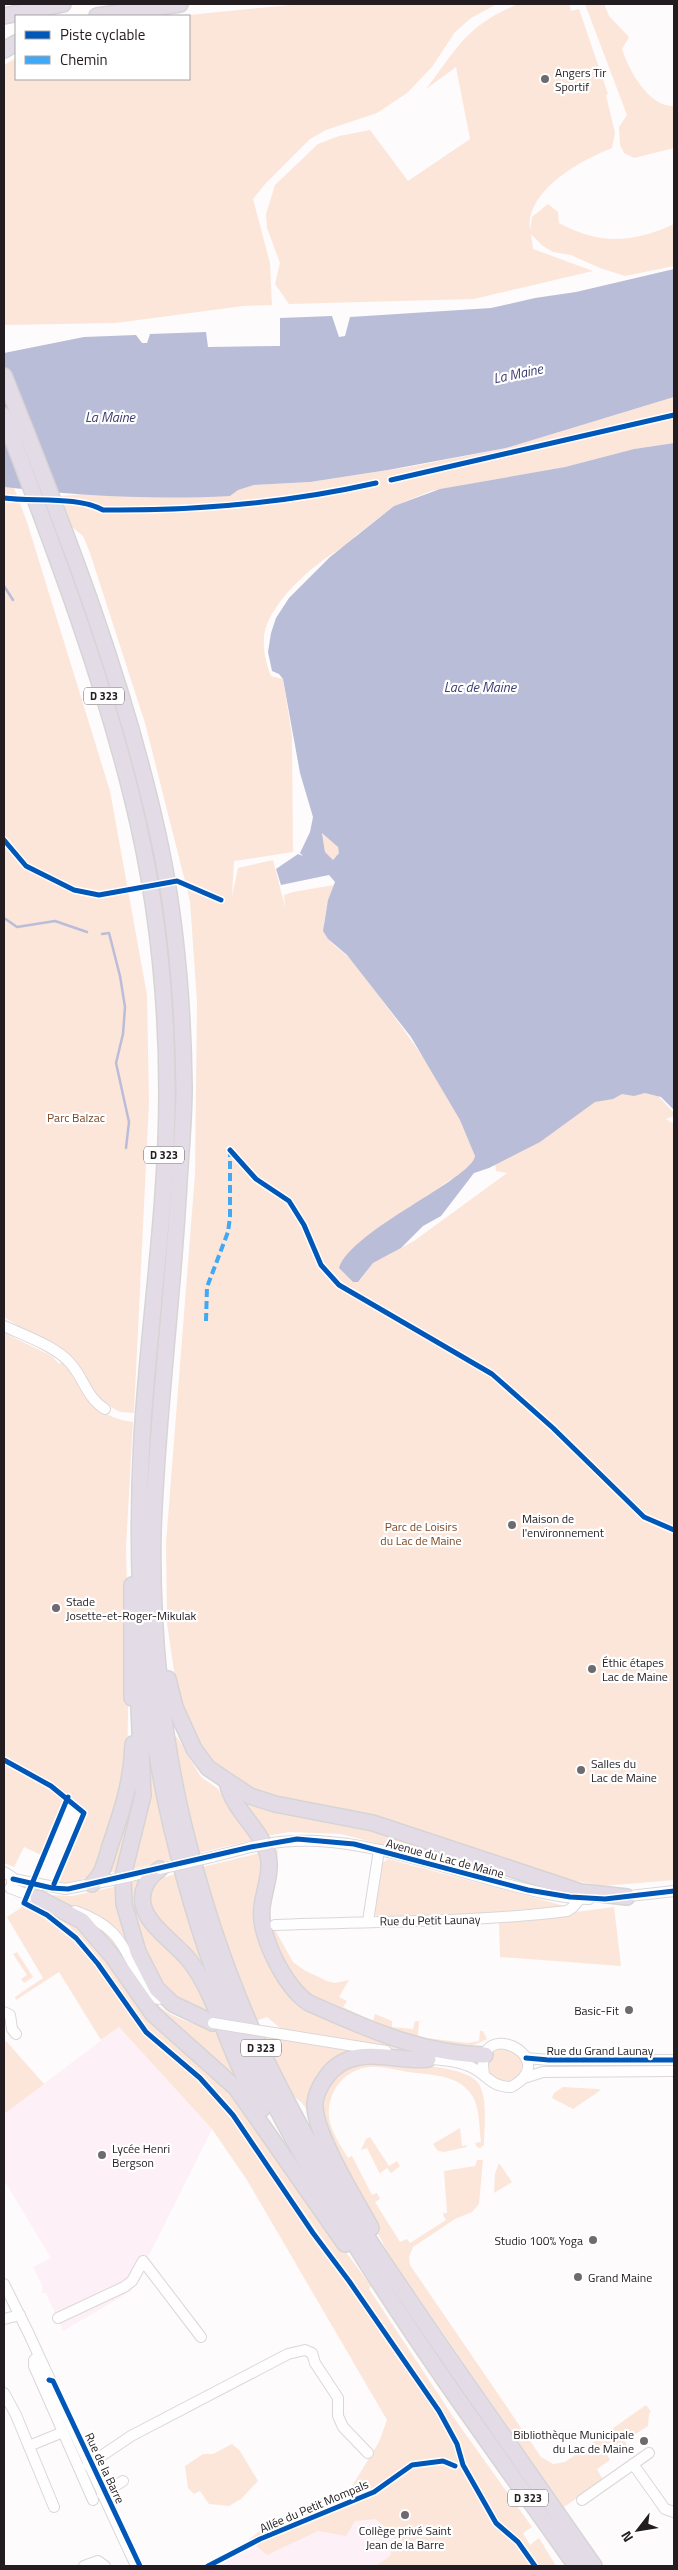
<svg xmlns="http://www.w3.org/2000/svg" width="678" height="2570" font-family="'Titillium Web',sans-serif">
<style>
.built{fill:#fdf0f6}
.green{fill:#fce6da}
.water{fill:#babdd8;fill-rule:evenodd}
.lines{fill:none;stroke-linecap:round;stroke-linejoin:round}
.stream{stroke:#babdd8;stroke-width:2.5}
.minor-casing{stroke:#dbd7d9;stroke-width:12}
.highway-casing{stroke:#d7d4d6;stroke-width:18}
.minor{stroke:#fffeff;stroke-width:10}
.highway{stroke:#e3dce7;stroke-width:15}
.minor-bridge-casing{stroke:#dbd7d9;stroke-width:12;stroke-linecap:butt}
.minor-bridge{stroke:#fffeff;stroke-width:10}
.quiet{stroke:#3fa9f5;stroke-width:4;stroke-dasharray:8 4;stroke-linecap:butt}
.cycleway-casing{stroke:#fff;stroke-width:8}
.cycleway{stroke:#0057b8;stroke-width:5}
.poi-dot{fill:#6f6a6d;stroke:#fff;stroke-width:2}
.labels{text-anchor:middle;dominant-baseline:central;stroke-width:4.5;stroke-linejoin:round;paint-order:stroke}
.shield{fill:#fff;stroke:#656063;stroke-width:1}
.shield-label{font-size:11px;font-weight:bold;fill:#231c20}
.poi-label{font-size:12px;fill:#231c20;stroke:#fff;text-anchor:start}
.park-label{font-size:12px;fill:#7c4927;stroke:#fff}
.street-label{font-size:12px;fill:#231c20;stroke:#fff}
.water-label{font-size:14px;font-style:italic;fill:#3f4073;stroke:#fff}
</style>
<rect width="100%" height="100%" fill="#fdfbfc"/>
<g class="built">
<polygon points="119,2027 212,2129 131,2291 63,2331 46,2293 42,2293 42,2285 33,2267 51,2258 4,2180 4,2114"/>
<polygon points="378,2501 519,2566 218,2566 257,2545"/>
</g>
<g class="green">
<polygon points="300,4 497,4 471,18 455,32 432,67 407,93 377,113 326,130 310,139 266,183 253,199 270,263 272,305 243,306 116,323 4,325 4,65 16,58 16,79 189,79 189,16 179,16"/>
<path d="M518,4H569L571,11L579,9L608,94L606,95L615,133L612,148C581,160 525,191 530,230L532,217L548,204L558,212L559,223C599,245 633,243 674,224V266L625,276L600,268L571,255L553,252L543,246L531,234L533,249L593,271L474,299L289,304L275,284L280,263L267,228L266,214L275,185L318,144L339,136L370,130L408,181L470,139L456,67L426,89C458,47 466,26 518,4Z"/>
<path d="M585,4H604L609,16L629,37L622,49C629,70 648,107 674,106V148L634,158L624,153L620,145L619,127L627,115Z"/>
<path d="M674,397V443L634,449L565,467L431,491L394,506L354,537L357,539C325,555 279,591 266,627C261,641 265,662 271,676L283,679L292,736L293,852L234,861L232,896L238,868L273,860L285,907L284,895L293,892L334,885C330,895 323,920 324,930C325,942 344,951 351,960C376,991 479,1125 475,1160L461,1174L445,1183L339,1268L353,1282L360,1280L373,1263L414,1241L507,1173L496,1171L494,1155L586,1100L648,1085L674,1113V1116L666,1119L674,1124V1880L603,1886L530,1872L303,1803L257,1793L207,1759L189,1729L177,1691L167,1623L166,1543L195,1174L197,1002L190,901L145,723L90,553L83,536L72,527L61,496L106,492L230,496L237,490L254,485L310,482L409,467L506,448Z"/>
<polygon points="4,487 14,488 27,522 110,791 147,995 149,1102 134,1413 120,1412 97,1399 76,1362 4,1317"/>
<polygon points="322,832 338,847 339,853 333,860 325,852"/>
<path d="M4,1333L52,1356L59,1364L62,1362C90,1390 88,1416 133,1422L126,1548L129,1657L127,1768L94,1874L68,1885L58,1883L87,1814L82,1807L67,1794L41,1855L24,1847L14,1867L4,1863Z"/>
<polygon points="174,1737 177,1737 201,1777 217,1788 254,1840 198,1853"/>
<polygon points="148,1751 171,1860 131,1869"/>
<polygon points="139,1773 122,1871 111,1872 108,1868"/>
<polygon points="243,1800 350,1820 552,1888 341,1834 289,1832 261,1837 236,1802"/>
<polygon points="278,1850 269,1922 270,1931 275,1930 293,1962 304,1970 327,1981 335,1983 349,1980 339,1997 347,2001 343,2007 373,2021 375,2014 392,2021 392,2027 413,2029 415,2021 424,2022 419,2022 418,2037 468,2043 479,2041 480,2031 483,2031 487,2039 470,2047 432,2045 305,1996 268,1937 270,1851"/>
<polygon points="260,1853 263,1864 255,1908 288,1990 462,2060 281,2029 267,2017 256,2021 217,1919 202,1867"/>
<polygon points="388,1859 565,1906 492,1915 378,1919 374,1912 381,1864"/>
<polygon points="162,1873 163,1878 175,1874 210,1981 146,1903 146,1895"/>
<polygon points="142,1878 139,1895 175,1947 215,2017 174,2002 149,1971 131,1912 130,1881"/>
<polygon points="118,1886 132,1954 76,1908 65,1906 47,1895 72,1896"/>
<polygon points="29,1900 78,1924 226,2083 303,2194 371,2286 369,2289 454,2418 532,2527 523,2533 530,2545 539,2538 556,2566 376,2566 390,2556 395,2536 376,2519 355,2521 346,2536 318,2531 267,2555 249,2540 271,2521 295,2514 349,2491 379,2442 387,2420 247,2180 212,2129 119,2027 101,2040 59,1972 16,2000 15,1997 43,1978 7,1917 25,1905 63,1928 74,1938 147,2036 200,2080 221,2103 252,2150 347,2282 359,2298 362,2295 227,2102 202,2075 149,2032 90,1948 69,1926"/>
<polygon points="614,1907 621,1966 500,1957 499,1922"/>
<path d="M90,1924C119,1930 134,1980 153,2000C169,2019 196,2024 219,2030L249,2093L180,2037Z"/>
<polygon points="17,1952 33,1977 24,1983 21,1979 27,1975 13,1954"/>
<polygon points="264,2037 354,2051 328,2070 315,2122 302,2103 291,2094"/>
<polygon points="6,2041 44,2084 4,2114 4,2043"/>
<circle cx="505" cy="2065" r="17"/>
<path d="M361,2060C385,2063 467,2063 479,2084C488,2100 484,2127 484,2145L480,2148L477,2147L475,2143L481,2142C479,2128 480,2109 473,2097C460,2074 430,2075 408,2072C396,2070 382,2066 370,2067C345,2069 327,2091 329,2117C331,2132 341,2146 348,2158L352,2156L372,2195L377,2193L380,2199L375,2202L400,2242L407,2239L410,2243L446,2220L443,2215L444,2213H447L444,2171L475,2166L477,2160H483L479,2204L472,2212L455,2219L413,2247L409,2257L410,2265L541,2457L553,2464L565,2462L646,2405L651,2412L649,2414L648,2426L625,2441L627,2445L624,2447L622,2444L607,2455L610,2460L597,2469L603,2480L564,2507L390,2257L329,2138L320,2102L327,2082L340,2069Z"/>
<polygon points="563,2087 598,2089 601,2090 573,2109 552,2098 554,2093"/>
<polygon points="460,2128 462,2146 467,2145 466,2147 444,2152 438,2151 433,2144"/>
<polygon points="370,2137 389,2166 397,2161 400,2166 391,2173 387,2168 380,2173 382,2178 367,2148 361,2150 366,2139"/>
<polygon points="499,2163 512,2182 494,2193 495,2174"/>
<polygon points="232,2444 240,2451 258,2481 241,2499 229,2506 209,2504 200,2491 194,2494 188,2488 185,2466 203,2454 213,2454"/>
</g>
<g class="water">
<path d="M674,269V397L506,448L388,470L310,482L254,485L238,490L230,496C154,500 79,496 4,487V353L84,337L136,335L142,343H147L150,334L206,332L208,347L280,346V318L332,316L339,337L345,336L350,317L491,308L535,298L576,292Z"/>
<path d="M674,443V1110L661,1097L645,1093L634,1096L622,1094L613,1099L595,1102L540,1142L489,1168L474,1173L441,1216L423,1226L401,1248L373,1263L358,1282H353L339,1268C351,1230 472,1179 475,1156L460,1120L411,1037L347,955L328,939L323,931L328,900L335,882L329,875L281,885L276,869L298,854L303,856L300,853L310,832L313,817L300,773L283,679L279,674L272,671L268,652L271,633L276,618L289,598L330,557L394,506L440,489L565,467L634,449ZM322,833L338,847L339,853L333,860L325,852Z"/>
</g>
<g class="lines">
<g class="stream">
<polyline points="4,586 13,600"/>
<polyline points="4,918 17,927 55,921 87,932"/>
<polyline points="102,934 109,933 120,976 125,1007 123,1034 116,1063 129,1122 126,1148"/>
</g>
<defs>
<g id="minor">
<path d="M4,1326C25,1336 56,1346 71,1364C84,1379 87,1398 105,1409"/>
<path d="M267,1844C344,1830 431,1865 506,1884C533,1891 561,1898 589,1899"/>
<polyline points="212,1857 251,1847"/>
<polyline points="4,1872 12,1877 12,1885"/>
<polyline points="131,1876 157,1870"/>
<polyline points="13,1879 65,1889 117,1879"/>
<polyline points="10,1888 42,1900"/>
<polyline points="621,1897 674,1891"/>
<path d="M75,1911C135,1932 121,1964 158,1999"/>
<polyline points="368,1921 379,1850"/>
<path d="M275,1925C373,1921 470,1923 567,1911L573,1907L580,1899"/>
<polyline points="4,2012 10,2015 12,2029 16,2034"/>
<polyline points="274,2033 386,2051"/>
<path d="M422,2058C437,2060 453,2060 466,2065C486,2071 488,2087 511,2087C565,2058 473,2013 484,2074"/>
<polyline points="526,2058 549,2060 674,2060"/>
<polyline points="524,2078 543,2072 674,2071"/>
<polyline points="4,2284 28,2332 136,2566"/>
<polyline points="58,2318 124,2287 132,2281 143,2261 201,2337"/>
<polyline points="4,2319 20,2315"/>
<polyline points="38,2356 34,2360 34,2366 93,2500"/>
<polyline points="4,2393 16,2415 54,2507"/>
<polyline points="29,2446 63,2432"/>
<polyline points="633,2464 665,2509 674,2512"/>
<polyline points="88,2465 131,2436 288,2354 305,2350 312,2353 315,2363 338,2398 338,2416 343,2427 368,2453"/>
<polyline points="102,2494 123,2481"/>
<polyline points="582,2500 649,2453"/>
<polyline points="84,2566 98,2561 105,2566"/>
</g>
<g id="highway">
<polyline points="4,16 63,4"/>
<polyline points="97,16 180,4"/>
<polyline points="4,50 16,43"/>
<path d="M4,376C66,531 128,689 162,854C177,930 183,1009 184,1087C184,1118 181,1150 179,1181C173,1298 157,1414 153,1531C151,1626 161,1730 183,1822C205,1913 236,2003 279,2086C325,2178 382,2261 440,2345C491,2418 542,2492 594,2566"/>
<path d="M4,416C51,541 100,667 132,797C156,893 167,994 167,1093C167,1208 149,1322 142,1437C135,1565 142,1700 171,1825C186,1888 204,1952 230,2011C317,2211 451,2389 576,2566"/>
<polyline points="168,1679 175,1707 194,1749 208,1768 250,1796 275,1804 373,1823 581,1892 627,1897"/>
<polyline points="138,1686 143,1795 123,1876 124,1904 138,1952 157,1989 173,2004 213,2023"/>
<polyline points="132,1698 132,1585"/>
<path d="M227,1782C233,1811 260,1827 268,1855C272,1872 264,1890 262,1907C258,1935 286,1989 309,2003C365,2028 422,2054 485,2055"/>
<path d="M160,1869C147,1877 139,1893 144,1908C149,1926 177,1945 189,1960C212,1989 222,2028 237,2061C244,2077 253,2093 262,2109"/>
<path d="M92,1884C103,1875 106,1859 110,1846C122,1811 132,1781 133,1744"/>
<polyline points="38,1898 82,1921 113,1957 153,2014 236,2088 345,2244"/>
<path d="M371,2228C356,2200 313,2132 315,2103C316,2092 321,2084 327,2076C335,2065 347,2059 359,2057C382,2053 405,2062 428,2059"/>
</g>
</defs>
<use href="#minor" class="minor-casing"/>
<use href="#highway" class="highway-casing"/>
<use href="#minor" class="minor"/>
<use href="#highway" class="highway"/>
<defs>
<g id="minor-bridge">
<polyline points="251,1847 267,1844"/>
<polyline points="160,1869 212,1857"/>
<polyline points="117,1879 131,1876"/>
<polyline points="213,2023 274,2033"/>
</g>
</defs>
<use href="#minor-bridge" class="minor-bridge-casing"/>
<use href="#minor-bridge" class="minor-bridge"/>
<polyline class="quiet" points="206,1321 207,1287 228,1232 230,1217 230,1150"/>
<defs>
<g id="cycleway">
<polyline points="391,480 674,415"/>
<path d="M4,498C34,502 77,496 103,510C195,511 287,503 376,483"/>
<polyline points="4,840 26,866 74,890 99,895 177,881 221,900"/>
<polyline points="230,1150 256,1179 289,1201 304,1225 321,1265 339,1285 492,1374 553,1428 644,1517 674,1530"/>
<polyline points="4,1760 51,1786 84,1813 54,1884"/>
<polyline points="68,1797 24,1903 47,1915 76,1938 98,1964 146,2032 200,2078 233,2115 313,2233 349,2281 439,2411 457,2444 463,2465 496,2523 518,2542 535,2566"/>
<polyline points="13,1879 52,1888 68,1889 251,1847 297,1839 354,1844 528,1890 570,1897 605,1899 674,1891"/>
<polyline points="526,2058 549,2060 674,2060"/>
<polyline points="49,2380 53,2381 140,2566"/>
<polyline points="208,2566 260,2539 374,2492 412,2465 443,2461 455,2466"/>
</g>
</defs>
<use href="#cycleway" class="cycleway-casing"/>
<use href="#cycleway" class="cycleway"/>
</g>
<g class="poi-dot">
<circle cx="545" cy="79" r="5"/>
<circle cx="512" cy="1525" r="5"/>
<circle cx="56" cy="1608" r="5"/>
<circle cx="592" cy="1669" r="5"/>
<circle cx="581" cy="1770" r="5"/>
<circle cx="629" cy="2010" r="5"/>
<circle cx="102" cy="2155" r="5"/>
<circle cx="593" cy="2240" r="5"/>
<circle cx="578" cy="2277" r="5"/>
<circle cx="644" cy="2441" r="5"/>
<circle cx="405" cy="2515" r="5"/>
</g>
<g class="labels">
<g class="shield">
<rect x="84" y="687.5" width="40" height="17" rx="4"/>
<rect x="144" y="1146.5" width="40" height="17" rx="4"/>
<rect x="241" y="2039.5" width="40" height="17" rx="4"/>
<rect x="508" y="2489.5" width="40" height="17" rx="4"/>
</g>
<g class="shield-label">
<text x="104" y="696">D 323</text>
<text x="164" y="1155">D 323</text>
<text x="261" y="2048">D 323</text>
<text x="528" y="2498">D 323</text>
</g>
<g class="poi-label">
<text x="555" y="72">Angers Tir<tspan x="555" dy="14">Sportif</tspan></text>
<text x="522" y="1518">Maison de<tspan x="522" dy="14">l'environnement</tspan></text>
<text x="66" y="1601">Stade<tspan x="66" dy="14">Josette-et-Roger-Mikulak</tspan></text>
<text x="602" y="1662">Éthic étapes<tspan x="602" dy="14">Lac de Maine</tspan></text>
<text x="591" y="1763">Salles du<tspan x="591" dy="14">Lac de Maine</tspan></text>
<text x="619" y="2010" text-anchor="end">Basic-Fit</text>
<text x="112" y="2148">Lycée Henri<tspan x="112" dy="14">Bergson</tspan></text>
<text x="583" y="2240" text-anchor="end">Studio 100% Yoga</text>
<text x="588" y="2277">Grand Maine</text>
<text x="634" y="2434" text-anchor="end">Bibliothèque Municipale<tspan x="634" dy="14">du Lac de Maine</tspan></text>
<text x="405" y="2530" text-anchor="middle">Collège privé Saint<tspan x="405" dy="14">Jean de la Barre</tspan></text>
</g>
<g class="park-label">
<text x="76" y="1117">Parc Balzac</text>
<text x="421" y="1526">Parc de Loisirs<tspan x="421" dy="14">du Lac de Maine</tspan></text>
</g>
<g class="street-label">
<text transform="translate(445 1858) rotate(15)">Avenue du Lac de Maine</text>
<text transform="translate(430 1920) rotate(-1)">Rue du Petit Launay</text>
<text x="600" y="2050">Rue du Grand Launay</text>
<text transform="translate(105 2468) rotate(65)">Rue de la Barre</text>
<text transform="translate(314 2506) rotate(-23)">Allée du Petit Mompals</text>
</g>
<g class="water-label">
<text transform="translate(518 373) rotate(-12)">La Maine</text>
<text x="110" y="416">La Maine</text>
<text x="480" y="686">Lac de Maine</text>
</g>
</g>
<rect width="678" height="2570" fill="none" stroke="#231c20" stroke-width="10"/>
<rect x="15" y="15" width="175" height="65" fill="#ffffff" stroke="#a7a4a6"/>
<rect x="25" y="31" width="25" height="8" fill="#0057b8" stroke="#a7a4a6"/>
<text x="60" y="40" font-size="15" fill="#231c20">Piste cyclable</text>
<rect x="25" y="56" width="25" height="8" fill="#3fa9f5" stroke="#a7a4a6"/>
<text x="60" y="65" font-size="15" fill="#231c20">Chemin</text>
<g transform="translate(638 2530) rotate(239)" stroke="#ffffff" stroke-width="4" paint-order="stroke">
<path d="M0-4L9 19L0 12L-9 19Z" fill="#231c20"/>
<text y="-8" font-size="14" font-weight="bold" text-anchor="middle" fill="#231c20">N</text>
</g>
</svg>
